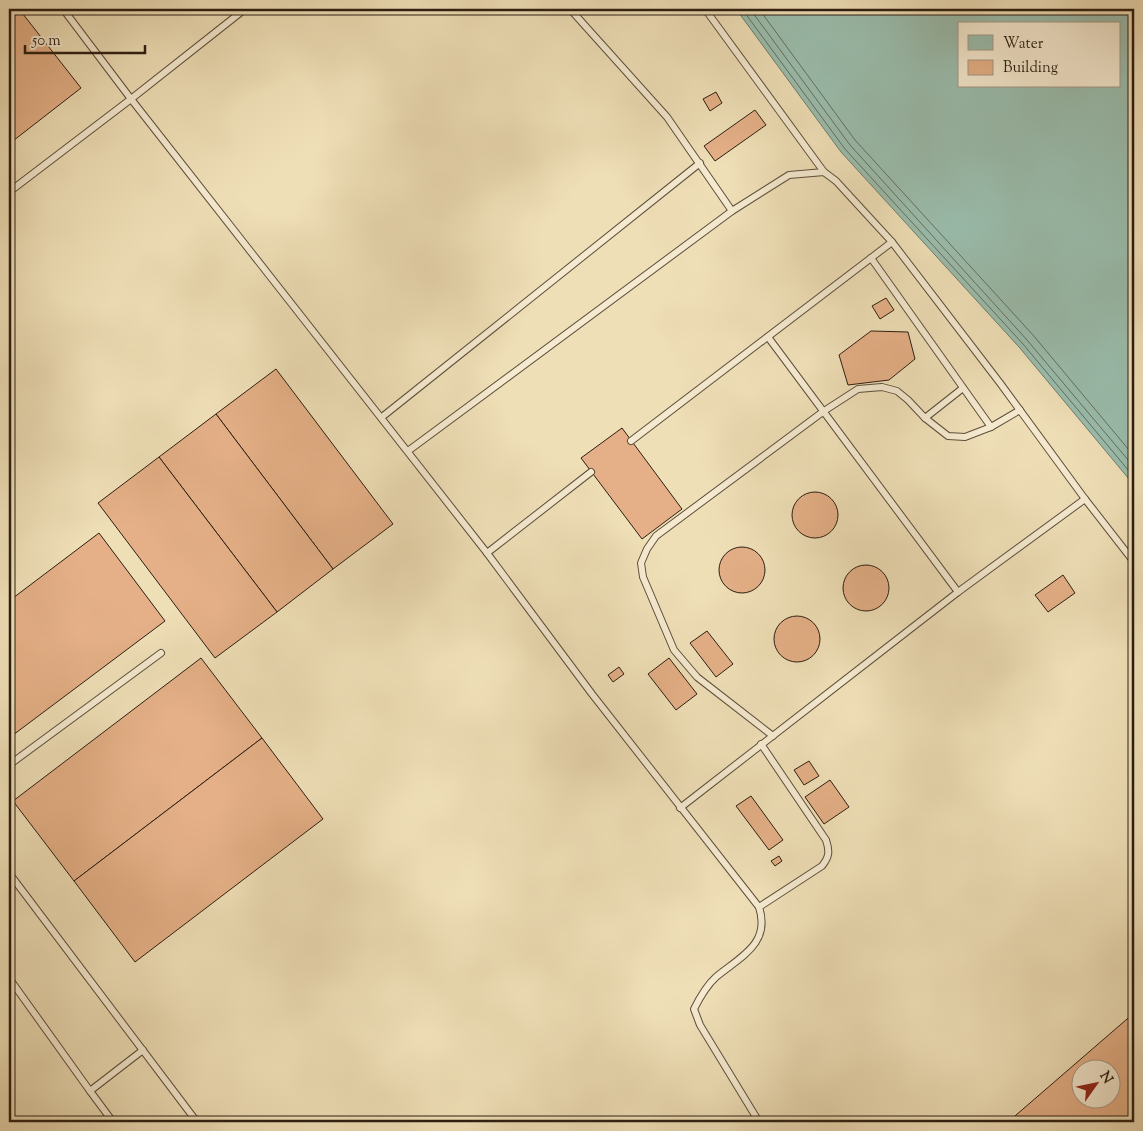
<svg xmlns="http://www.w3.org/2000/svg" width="1143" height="1131" font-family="'Sorts Mill Goudy',serif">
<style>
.water{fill:#9abdad;stroke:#6e7d6f;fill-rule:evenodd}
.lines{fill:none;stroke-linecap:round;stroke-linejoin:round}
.shore{stroke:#636e60;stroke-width:1}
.building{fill:#e5b087;stroke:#2c1e12;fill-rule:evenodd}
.service-casing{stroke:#5d4e3b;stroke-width:8}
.service{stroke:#f5ead0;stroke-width:6}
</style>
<rect width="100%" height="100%" fill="#efdfb7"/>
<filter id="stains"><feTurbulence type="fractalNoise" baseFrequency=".004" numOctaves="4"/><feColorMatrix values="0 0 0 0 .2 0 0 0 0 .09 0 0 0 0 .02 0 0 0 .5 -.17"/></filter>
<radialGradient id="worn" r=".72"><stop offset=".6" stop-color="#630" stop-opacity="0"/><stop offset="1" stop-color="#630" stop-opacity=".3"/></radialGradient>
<path class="water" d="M736,9H1134V485L1019,347L841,152ZM959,24H1119V86H959Z"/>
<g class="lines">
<g class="shore">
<polyline points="742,9 845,149 1023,344 1134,477"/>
<polyline points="750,9 850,145 1027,340 1134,467"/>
<polyline points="759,9 855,140 1033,335 1134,456"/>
</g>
</g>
<g class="building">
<polygon points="9,9 19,9 81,88 9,144"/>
<polygon points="716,92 722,103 710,111 703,99"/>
<polygon points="755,110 766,125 715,161 704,146"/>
<polygon points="886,298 894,310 880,319 872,306"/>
<polygon points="871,331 908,332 915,359 889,380 848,385 839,355"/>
<polygon points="276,369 393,524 333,569 216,414"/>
<polygon points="216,414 333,569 277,612 159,457"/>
<polygon points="622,428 682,509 642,539 581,458"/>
<polygon points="159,457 277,612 215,658 98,503"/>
<circle cx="815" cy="515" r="23"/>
<polygon points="99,533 165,621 9,738 9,601"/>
<circle cx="742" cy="570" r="23"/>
<circle cx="866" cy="588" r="23"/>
<polygon points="1063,575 1075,593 1048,612 1035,595"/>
<circle cx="797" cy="639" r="23"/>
<polygon points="707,631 733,664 716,677 690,643"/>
<polygon points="201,658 262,738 74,881 13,801"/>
<polygon points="669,658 697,694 676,710 648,674"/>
<polygon points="619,667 624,674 613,682 608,675"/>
<polygon points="262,738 323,819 135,962 74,881"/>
<polygon points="809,761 819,776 804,785 794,770"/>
<polygon points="830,780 849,807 824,824 805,797"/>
<polygon points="751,796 783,840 769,850 736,806"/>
<polygon points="779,856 782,861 775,866 771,861"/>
<path d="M1134,1013V1121L1008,1122ZM1080,1068H1110V1098H1080Z"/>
</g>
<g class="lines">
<defs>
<g id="service">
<polyline points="63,9 131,99 487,553 591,472"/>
<polyline points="570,9 667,117 732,211"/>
<polyline points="705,9 824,172"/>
<polyline points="9,192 131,99 245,9"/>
<polyline points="871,258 991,427"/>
<polyline points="768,337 958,592"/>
<polyline points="382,417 700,163"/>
<polyline points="925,418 963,388"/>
<polyline points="631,441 892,242"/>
<polyline points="408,451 732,211 789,175 824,172 836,181 892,242 1000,383 1085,499 1134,562"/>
<path d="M487,553L592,694L759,907C771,944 740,957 716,977C706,986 700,997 694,1009L700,1025L756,1117L761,1122"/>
<polyline points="773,736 697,677 674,650 643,577 641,563 647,549 656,536 824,411 858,389 882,387 897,391 908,400 925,418 948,436 965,437 991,427 1020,410"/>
<polyline points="9,765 161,653"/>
<polyline points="680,808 958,592 1085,499"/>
<polyline points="9,873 197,1122"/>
<path d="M759,907L822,866C829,857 830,852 826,840L761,744"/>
<polyline points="9,978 90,1091 143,1050"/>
<polyline points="90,1091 113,1122"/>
<polyline points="9,1117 12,1122"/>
</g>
</defs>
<use href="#service" class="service-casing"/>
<use href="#service" class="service"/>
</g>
<rect width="1143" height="1131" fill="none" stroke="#efdfb7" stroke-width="30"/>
<rect x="10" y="10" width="1123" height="1111" fill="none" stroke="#2c1e12" stroke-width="2.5"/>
<rect x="15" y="15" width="1113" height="1101" fill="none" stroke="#2c1e12"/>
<rect x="958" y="22" width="162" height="65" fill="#f5ead0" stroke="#a59884"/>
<rect x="968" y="35" width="25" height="15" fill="#9abdad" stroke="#a59884"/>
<text x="1003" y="48" font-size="15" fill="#2c1e12">Water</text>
<rect x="968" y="60" width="25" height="15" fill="#e5b087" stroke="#a59884"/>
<text x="1003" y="72" font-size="15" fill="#2c1e12">Building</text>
<g transform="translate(1096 1084) rotate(57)"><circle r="24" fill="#f5ead0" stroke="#a59884"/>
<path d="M0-4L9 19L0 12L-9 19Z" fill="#8f2418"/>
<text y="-8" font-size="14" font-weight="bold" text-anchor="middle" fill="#2c1e12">N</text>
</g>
<path d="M25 45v8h120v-8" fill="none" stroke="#2c1e12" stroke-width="2.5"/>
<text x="32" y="45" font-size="15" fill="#2c1e12" stroke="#f5ead0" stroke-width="4" paint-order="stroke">50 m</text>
<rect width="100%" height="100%" filter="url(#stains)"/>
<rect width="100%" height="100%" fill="url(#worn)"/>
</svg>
